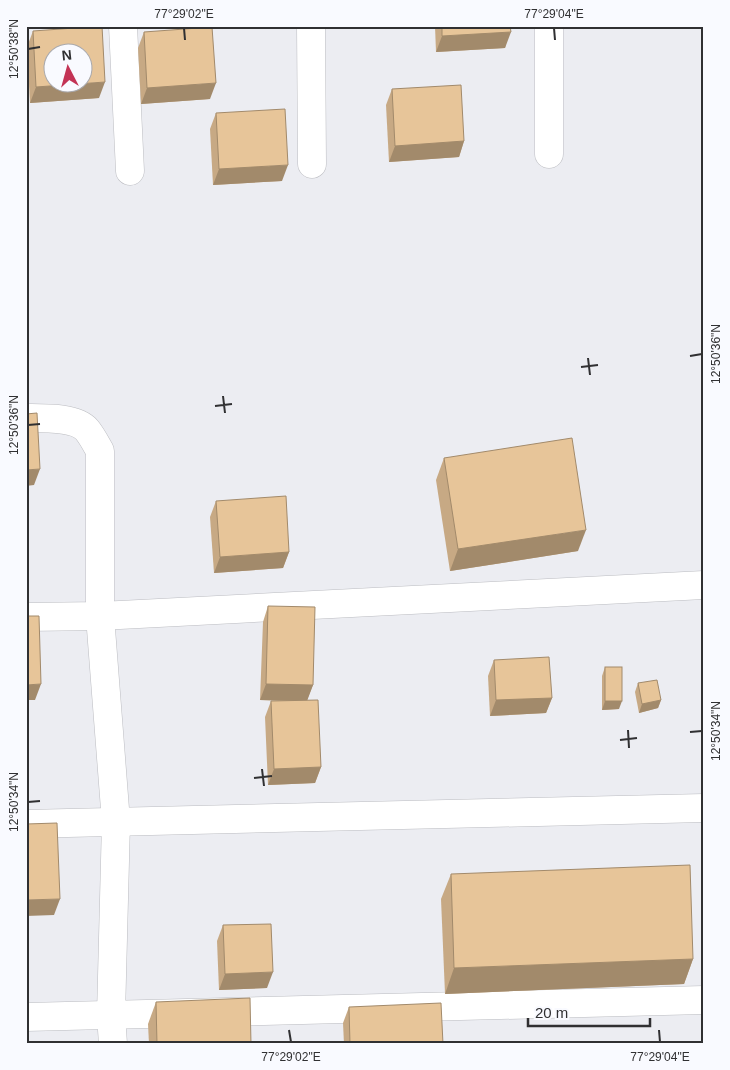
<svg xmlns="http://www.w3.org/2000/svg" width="730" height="1070" font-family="Helvetica,sans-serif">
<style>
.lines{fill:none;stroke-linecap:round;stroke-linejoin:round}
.street-casing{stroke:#bbbcc1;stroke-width:29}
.street{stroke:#fff;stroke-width:28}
.wall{fill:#c7a984}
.shaded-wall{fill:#a28a6b}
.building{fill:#e7c599;stroke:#a28a6b;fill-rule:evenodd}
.ticks{fill:none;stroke:#303032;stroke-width:2}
.neatline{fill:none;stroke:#303032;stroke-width:2}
.ticks-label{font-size:12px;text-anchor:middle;fill:#303032}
</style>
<rect width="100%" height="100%" fill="#ecedf2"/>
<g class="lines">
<defs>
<g id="street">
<polyline points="123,26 130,171"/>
<polyline points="311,26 312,164"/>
<polyline points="549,26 549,154"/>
<path d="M26,418C43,418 76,417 87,430C92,436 96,444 100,451V616L116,822L111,1015L113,1044"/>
<polyline points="26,617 100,616 704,585"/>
<polyline points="26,824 704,808"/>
<polyline points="26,1017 704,1000"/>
</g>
</defs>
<use href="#street" class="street-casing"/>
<use href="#street" class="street"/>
</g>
<g class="wall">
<polygon points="435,26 510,26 505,48 436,52"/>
<polygon points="33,31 99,98 30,103 27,47"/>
<polygon points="144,32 210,99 141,104 138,48"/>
<polygon points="392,89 464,141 459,157 389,162 386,105"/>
<polygon points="216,113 282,181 213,185 210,129"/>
<polygon points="444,458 578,551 450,571 436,480"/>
<polygon points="216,501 289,552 283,568 214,573 210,517"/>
<polygon points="268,606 313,685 307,700 321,767 315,783 268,785 265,717 271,701 286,701 260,700 263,622"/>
<polygon points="494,660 552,698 546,713 490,716 488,676"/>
<polygon points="605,667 619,709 602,710 602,676"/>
<polygon points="638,683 661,700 658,708 639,713 635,692"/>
<polygon points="451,874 693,959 684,984 445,994 441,899"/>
<polygon points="223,925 267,988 219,990 217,941"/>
<polygon points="156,1002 251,1044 149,1044 148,1024"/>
<polygon points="349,1007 443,1044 344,1044 343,1023"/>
</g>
<g class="shaded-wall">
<polygon points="511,32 505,48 436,52 442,36"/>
<polygon points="105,82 99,98 30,103 36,87"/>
<polygon points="216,83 210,99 141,104 147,88"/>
<polygon points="464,141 459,157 389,162 395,146"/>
<polygon points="288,165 282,181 213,185 219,169"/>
<polygon points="40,469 34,485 26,486 26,470"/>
<polygon points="586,530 578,551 450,571 458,549"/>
<polygon points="289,552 283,568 214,573 220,557"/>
<polygon points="41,684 35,700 26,700 26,685"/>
<polygon points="266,684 313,685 307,701 260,700"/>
<polygon points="552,698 546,713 490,716 496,700"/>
<polygon points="661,700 658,708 639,713 642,704"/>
<polygon points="605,701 622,701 619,709 602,710"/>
<polygon points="321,767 315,783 268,785 274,769"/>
<polygon points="60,899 54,915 26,916 26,900"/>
<polygon points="693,959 684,984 445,994 454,968"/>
<polygon points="273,972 267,988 219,990 225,974"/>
</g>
<g class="building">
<path d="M102,26L105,82L36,87L33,31ZM52,52H82V82H52Z"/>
<polygon points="442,26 510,26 511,32 442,36"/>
<polygon points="212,27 216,83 147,88 144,32"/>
<polygon points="461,85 464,141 395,146 392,89"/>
<polygon points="285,109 288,165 219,169 216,113"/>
<polygon points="37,413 40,469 26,470 26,414"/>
<polygon points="572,438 586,530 458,549 444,458"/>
<polygon points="286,496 289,552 220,557 216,501"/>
<polygon points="268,606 315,607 313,685 266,684"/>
<polygon points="26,616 39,616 41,684 26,685"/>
<polygon points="549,657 552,698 496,700 494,660"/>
<rect x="605" y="667" width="17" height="34"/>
<polygon points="657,680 661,700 642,704 638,683"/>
<polygon points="318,700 321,767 274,769 271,701"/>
<polygon points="57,823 60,899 26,900 26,824"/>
<polygon points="690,865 693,959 454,968 451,874"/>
<polygon points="271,924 273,972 225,974 223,925"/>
<polygon points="250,998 251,1044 157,1044 156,1002"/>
<polygon points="441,1003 443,1044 350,1044 349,1007"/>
</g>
<path class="ticks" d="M184,28L185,40M554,28L555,40M28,49L40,47M690,356L702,354M588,358L590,375M581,367L598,365M223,396L225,413M215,406L232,404M28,425L40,424M628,730L629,748M690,732L702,731M620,740L637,738M262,769L264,786M254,778L272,776M28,802L40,801M289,1030L291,1042M659,1030L660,1042"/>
<rect width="730" height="1070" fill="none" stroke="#f9faff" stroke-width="55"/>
<g transform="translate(68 68) rotate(354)"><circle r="24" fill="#f9faff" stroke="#a9a9ad"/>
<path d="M0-4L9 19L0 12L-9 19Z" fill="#c33355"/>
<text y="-8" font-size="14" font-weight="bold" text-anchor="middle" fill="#303032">N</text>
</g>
<path d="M528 1018v8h122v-8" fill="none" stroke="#303032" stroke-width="2.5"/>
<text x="535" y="1018" font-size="15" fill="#303032" stroke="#f9faff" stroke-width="4" paint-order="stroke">20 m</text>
<rect x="28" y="28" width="674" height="1014" class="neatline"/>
<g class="ticks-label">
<text x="184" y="18">77°29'02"E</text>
<text x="554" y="18">77°29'04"E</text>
<text transform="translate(14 49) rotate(-90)" y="4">12°50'38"N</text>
<text transform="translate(716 354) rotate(-90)" y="4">12°50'36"N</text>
<text transform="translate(14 425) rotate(-90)" y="4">12°50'36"N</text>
<text transform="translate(716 731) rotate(-90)" y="4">12°50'34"N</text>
<text transform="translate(14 802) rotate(-90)" y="4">12°50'34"N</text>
<text x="291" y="1061">77°29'02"E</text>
<text x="660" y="1061">77°29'04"E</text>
</g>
</svg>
